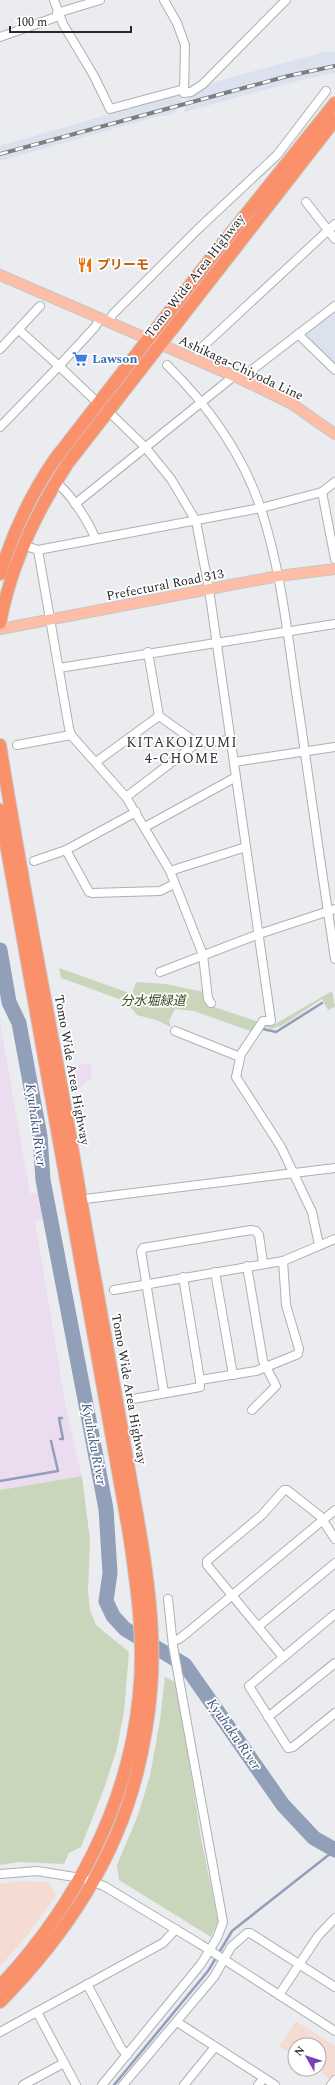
<svg xmlns="http://www.w3.org/2000/svg" width="335" height="2085" font-family="Spectral,'Noto Sans JP',serif">
<style>
.commercial{fill:#f5dcd3}
.industrial{fill:#ecdcef}
.built{fill:#dce2ed}
.green{fill:#cad6bb}
.lines{fill:none;stroke-linecap:round;stroke-linejoin:round}
.stream{stroke:#919fb8;stroke-width:2.5}
.river{stroke:#919fb8;stroke-width:15}
.minor-casing{stroke:#aeb0b3;stroke-width:10}
.major-casing{stroke:#c7c7c7;stroke-width:12}
.highway-casing{stroke:#c7c7c7;stroke-width:14}
.minor{stroke:#fff;stroke-width:8}
.major{stroke:#fdbda6;stroke-width:10}
.highway{stroke:#fb916b;stroke-width:12}
.rail-casing{stroke:#7c7e80;stroke-width:4}
.rail{stroke:#fff;stroke-width:2.5;stroke-dasharray:8;stroke-linecap:butt}
.labels{text-anchor:middle;dominant-baseline:central;stroke-width:3.5;stroke-linejoin:round;paint-order:stroke}
.food-label{font-size:13px;font-weight:bold;fill:#c56008;stroke:#fff;text-anchor:start}
.street-label{font-size:13px;fill:#272829;stroke:#fff}
.shop-label{font-size:13px;font-weight:bold;fill:#366cbe;stroke:#fff;text-anchor:start}
.park-label{font-size:13px;font-style:italic;fill:#37491d;stroke:#fff}
.neighbourhood-label{font-size:14px;letter-spacing:1px;fill:#2f3134;stroke:#fff}
.water-label{font-size:14px;font-style:italic;fill:#41577e;stroke:#fff}
</style>
<rect width="100%" height="100%" fill="#eaecf0"/>
<g class="commercial">
<polygon points="20,1881 49,1882 56,1896 23,1941 0,1966 0,1884"/>
<polygon points="296,2021 335,2046 335,2075 331,2080 317,2069 319,2069 319,2045 295,2045 295,2056 279,2046"/>
</g>
<g class="industrial">
<polygon points="0,1022 30,1194 52,1190 57,1217 35,1221 67,1414 82,1476 0,1490"/>
<polygon points="90,1063 92,1077 78,1089 74,1066"/>
</g>
<g class="built">
<polygon points="324,52 335,52 335,73 301,80 184,112 187,98 207,84"/>
<polygon points="178,94 182,96 180,107 172,115 159,116 0,161 0,145 14,142"/>
<polygon points="335,311 335,365 306,337 307,333"/>
</g>
<g class="green">
<polygon points="59,968 132,994 136,982 166,984 204,992 208,1005 256,1021 258,1023 253,1032 194,1011 175,1009 169,1021 171,1027 156,1020 137,1015 133,1010 119,999 61,978"/>
<polygon points="332,991 335,1007 328,1010 322,999 281,1026 271,1029 263,1026 265,1023 275,1024"/>
<polygon points="82,1476 90,1540 88,1591 90,1610 96,1625 129,1652 124,1712 117,1748 105,1786 81,1847 69,1853 64,1864 20,1862 0,1865 0,1490"/>
<polygon points="165,1677 177,1683 201,1838 218,1921 211,1937 119,1880 117,1865 138,1815 150,1776 160,1720"/>
</g>
<g class="lines">
<g class="stream">
<polyline points="263,1029 276,1032 322,1003"/>
<polyline points="60,1439 63,1439 59,1418 62,1418"/>
<polyline points="0,1481 58,1471 51,1441"/>
<polyline points="114,2085 208,1971 232,1931 335,1850"/>
</g>
<polyline class="river" points="0,950 9,1002 19,1023 40,1136 43,1180 106,1509 110,1573 106,1601 113,1616 125,1629 185,1665 283,1805 314,1838 335,1850"/>
<defs>
<g id="minor">
<polyline points="54,0 63,24 94,76 110,109 184,89"/>
<polyline points="164,0 177,23 185,45 184,93 191,92 203,84 286,0"/>
<polyline points="57,13 100,0"/>
<polyline points="0,37 59,16"/>
<polyline points="306,202 335,239"/>
<polyline points="108,322 113,314 197,230 277,155 326,91"/>
<polyline points="19,330 59,366 98,403"/>
<polyline points="298,334 335,370"/>
<polyline points="0,349 40,306"/>
<polyline points="198,351 335,224"/>
<path d="M167,365C208,405 243,455 261,509C283,576 289,649 300,718C311,798 323,879 335,959"/>
<polyline points="243,380 248,373 335,306"/>
<polyline points="108,411 145,447 171,479 196,521 209,589 271,1021 263,1021 241,1054 236,1077 281,1147 312,1212 319,1245"/>
<polyline points="0,427 59,366 95,327 100,319"/>
<path d="M55,482C69,491 89,522 95,538"/>
<polyline points="322,492 335,559"/>
<polyline points="75,504 234,376"/>
<polyline points="23,545 38,550 261,508 322,492 335,482"/>
<polyline points="38,550 69,728 71,735 126,797 170,871 203,955 208,999 211,1003"/>
<polyline points="59,668 335,624"/>
<polyline points="159,716 197,743 231,740"/>
<polyline points="17,745 71,735"/>
<polyline points="96,762 159,716 148,652"/>
<polyline points="234,762 335,747"/>
<polyline points="126,797 197,743"/>
<polyline points="145,827 236,777"/>
<polyline points="66,850 89,892 92,893 160,891 174,884"/>
<polyline points="34,861 66,850 136,812"/>
<polyline points="170,871 246,847"/>
<polyline points="160,972 259,934 335,909"/>
<polyline points="175,1031 240,1057"/>
<polyline points="77,1200 335,1168"/>
<polyline points="247,1266 263,1361 276,1386 252,1410"/>
<polyline points="215,1272 233,1375"/>
<polyline points="183,1277 200,1380"/>
<polyline points="114,1290 283,1261 335,1239"/>
<polyline points="164,1393 141,1251 143,1248 251,1230 256,1231 259,1235 263,1263"/>
<polyline points="133,1399 200,1387 200,1380 256,1371 298,1354 299,1349 286,1305 283,1261"/>
<polyline points="335,1614 249,1686 288,1748 293,1747 335,1713"/>
<polyline points="259,1626 335,1563"/>
<polyline points="173,1641 179,1639 188,1632 335,1510"/>
<polyline points="283,1657 207,1565 207,1561 262,1515 284,1490 287,1490 320,1516 335,1539"/>
<polyline points="268,1717 335,1663"/>
<polyline points="0,1874 37,1871 81,1878 104,1886 200,1944 335,2031"/>
<polyline points="87,1984 121,2048 127,2055"/>
<polyline points="279,1995 318,1936 335,1918"/>
<polyline points="37,2012 76,2085"/>
<polyline points="177,2022 275,2085"/>
<polyline points="0,2032 163,1943 176,1929"/>
<polyline points="23,2085 64,2063"/>
<polyline points="102,2085 201,1964 217,1938 223,1922 173,1646 168,1599"/>
<polyline points="123,2085 214,1977 231,1947 247,1933 250,1933 335,1987"/>
<polyline points="184,2085 215,2047"/>
<polyline points="258,2085 264,2078"/>
<polyline points="331,2085 335,2080"/>
</g>
<g id="major">
<polyline points="0,275 243,380 292,404 335,434"/>
<polyline points="0,629 278,576 335,569"/>
</g>
<g id="highway">
<path d="M0,574C13,532 31,494 55,459L218,249L335,103"/>
<path d="M0,623C11,564 36,512 68,463L335,120"/>
<path d="M0,745C17,851 37,957 57,1063C71,1136 82,1210 96,1284C106,1342 117,1401 127,1459C137,1515 150,1579 152,1636C154,1681 148,1729 137,1773C115,1862 63,1938 0,2002"/>
<path d="M0,810L129,1533C137,1587 145,1641 139,1696C128,1806 75,1906 0,1986"/>
</g>
</defs>
<use href="#minor" class="minor-casing"/>
<use href="#major" class="major-casing"/>
<use href="#highway" class="highway-casing"/>
<use href="#minor" class="minor"/>
<use href="#major" class="major"/>
<use href="#highway" class="highway"/>
<defs>
<polyline id="rail" points="0,154 288,76 335,66"/>
</defs>
<use href="#rail" class="rail-casing"/>
<use href="#rail" class="rail"/>
</g>
<defs>
<symbol id="restaurant-bare" viewBox="-9 -9 18 18"><path d="M-5-6h1v4h1v-4h1v4h1v-4h1v5L-1.5 .5V6h-2V.5L-5-1ZM5-6V6H3V1.5H1.5Q1.5-4 5-6Z" fill="#e8710a" stroke="#fff" stroke-width="2.5" paint-order="stroke"/></symbol>
<symbol id="supermarket-bare" viewBox="-9 -9 18 18"><path d="M-6-5.5h2.5l.6 2H6L4.5 2H-2.5L-4.4-4H-6ZM-1.5 3.2a1.3 1.3 0 1 0 .1 0ZM3 3.2a1.3 1.3 0 1 0 .1 0Z" fill="#3f7fe0" stroke="#fff" stroke-width="2.5" paint-order="stroke"/></symbol>
</defs>
<g fill-rule="evenodd">
<use href="#restaurant-bare" x="74" y="254" width="22" height="22"/>
<use href="#supermarket-bare" x="69" y="348" width="22" height="22"/>
</g>
<g class="labels">
<g class="food-label">
<text x="97" y="265">プリーモ</text>
</g>
<g class="street-label">
<text transform="translate(195 276) rotate(-52)">Tomo Wide Area Highway</text>
<text transform="translate(241 368) rotate(25)">Ashikaga-Chiyoda Line</text>
<text transform="translate(165 585) rotate(-11)">Prefectural Road 313</text>
<text transform="translate(72 1070) rotate(80)">Tomo Wide Area Highway</text>
<text transform="translate(129 1389) rotate(80)">Tomo Wide Area Highway</text>
</g>
<g class="shop-label">
<text x="92" y="359">Lawson</text>
</g>
<g class="park-label">
<text x="153" y="1001">分水堀緑道</text>
</g>
<g class="neighbourhood-label">
<text x="182" y="742">KITAKOIZUMI<tspan x="182" dy="16">4-CHOME</tspan></text>
</g>
<g class="water-label">
<text transform="translate(36 1125) rotate(82)">Kyuhaku River</text>
<text transform="translate(94 1444) rotate(79)">Kyuhaku River</text>
<text transform="translate(234 1734) rotate(55)">Kyuhaku River</text>
</g>
</g>
<g transform="translate(307 2057) rotate(309)"><circle r="19" fill="#ffffff" stroke="#a9a9a9"/>
<path d="M0-3L7 15L0 10L-7 15Z" fill="#7b42b8"/>
<text y="-6" font-size="11" font-weight="bold" text-anchor="middle" fill="#272829">N</text>
</g>
<path d="M10 26v6h121v-6" fill="none" stroke="#272829" stroke-width="2"/>
<text x="16" y="26" font-size="12" fill="#272829" stroke="#ffffff" stroke-width="3" paint-order="stroke">100 m</text>
</svg>
